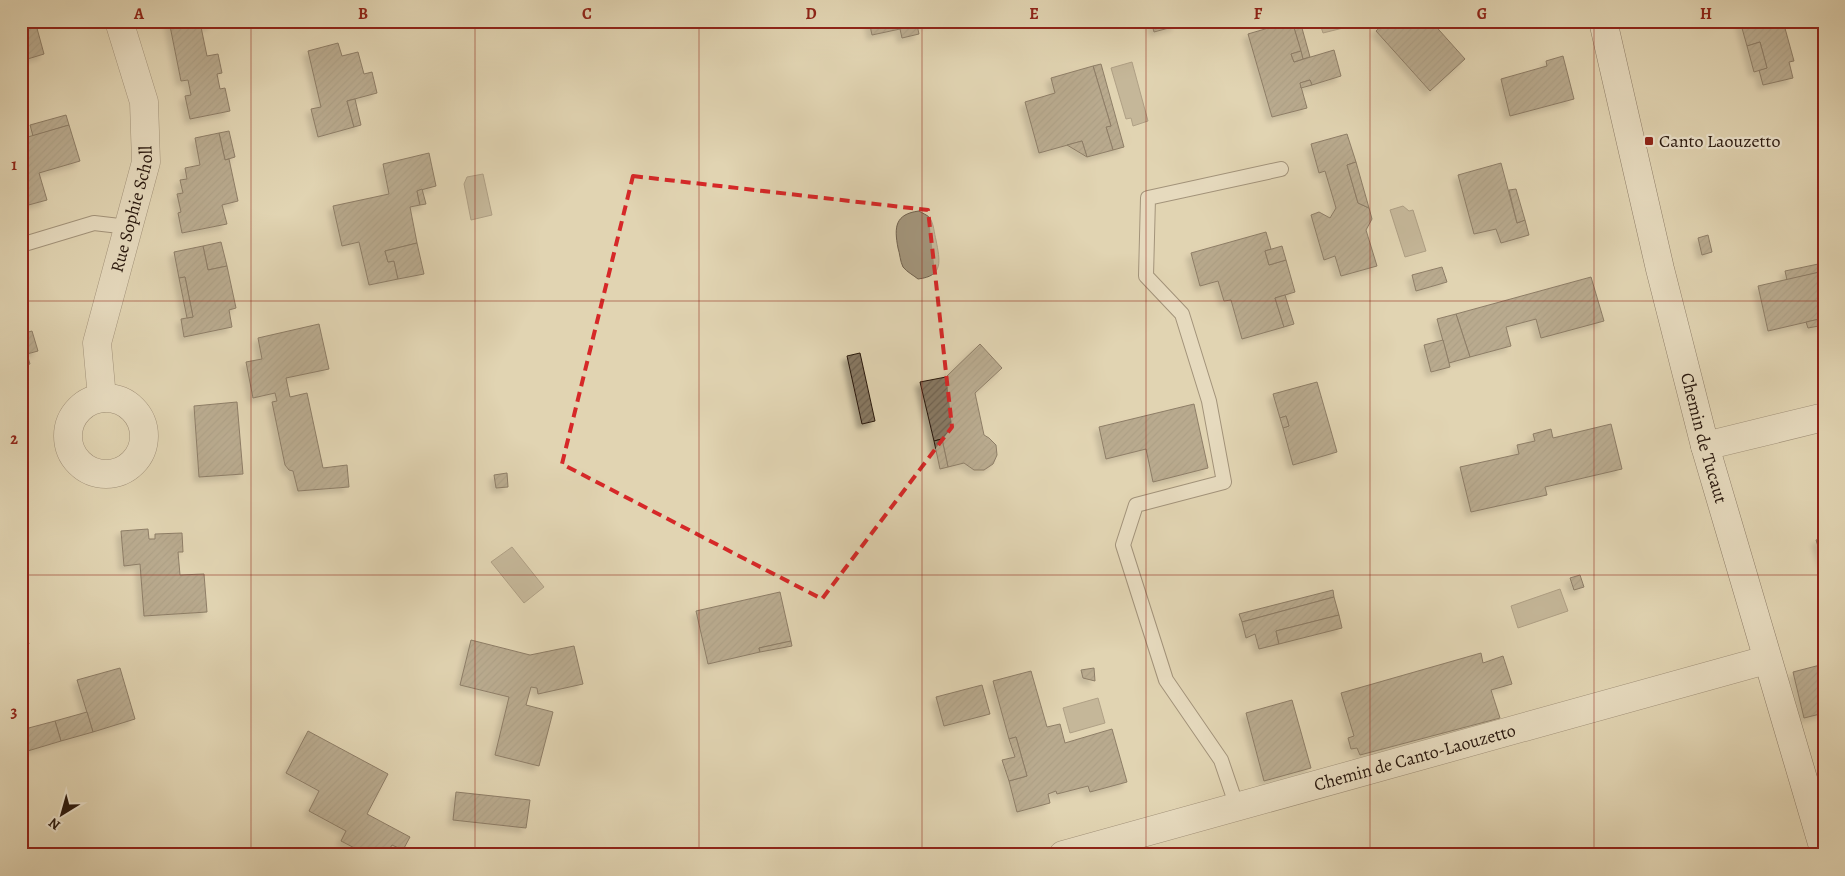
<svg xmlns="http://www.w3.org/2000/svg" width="1845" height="876" font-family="Alegreya,serif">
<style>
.water{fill:#a2947a;stroke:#71624e}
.building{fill:url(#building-hatch);stroke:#28170d;filter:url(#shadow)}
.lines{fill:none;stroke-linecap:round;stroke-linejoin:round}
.service-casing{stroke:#564636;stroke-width:16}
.minor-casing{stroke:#564636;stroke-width:29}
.secondary-casing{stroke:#28170d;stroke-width:29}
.service{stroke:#ece3cd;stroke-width:14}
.minor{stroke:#ece3cd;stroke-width:28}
.secondary{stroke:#ece3cd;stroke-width:28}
.marked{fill:none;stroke:#d62828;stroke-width:4;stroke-dasharray:10 6;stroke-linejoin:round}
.grid{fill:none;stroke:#8f2418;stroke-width:1;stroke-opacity:0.55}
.poi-dot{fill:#8f2418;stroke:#ece3cd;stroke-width:2}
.labels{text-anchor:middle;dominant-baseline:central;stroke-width:4.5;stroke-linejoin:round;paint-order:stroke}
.poi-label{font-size:18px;fill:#28170d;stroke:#ece3cd;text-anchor:start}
.street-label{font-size:18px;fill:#28170d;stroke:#ece3cd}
.neatline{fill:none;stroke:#8f2418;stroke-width:2}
.grid-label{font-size:16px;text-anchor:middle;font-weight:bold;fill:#8f2418}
</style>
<defs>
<pattern id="building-hatch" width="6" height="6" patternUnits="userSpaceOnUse" patternTransform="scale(1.25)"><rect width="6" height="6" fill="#887963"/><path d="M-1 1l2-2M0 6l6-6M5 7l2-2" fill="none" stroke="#6f6250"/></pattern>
<filter id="shadow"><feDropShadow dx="-4.5" dy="4.5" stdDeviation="2.5" flood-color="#0004"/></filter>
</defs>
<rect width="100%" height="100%" fill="#e1d4b2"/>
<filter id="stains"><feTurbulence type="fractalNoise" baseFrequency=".004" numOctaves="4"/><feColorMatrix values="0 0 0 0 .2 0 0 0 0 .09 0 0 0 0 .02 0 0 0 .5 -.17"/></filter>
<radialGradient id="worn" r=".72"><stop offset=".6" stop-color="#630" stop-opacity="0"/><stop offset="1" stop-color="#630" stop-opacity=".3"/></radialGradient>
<g class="water">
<polygon points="1319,21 1341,21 1343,28 1323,33"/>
<polygon points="1132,62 1148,121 1133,126 1131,118 1126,119 1111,68"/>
<polygon points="483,174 492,215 471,220 464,184 467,177"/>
<polygon points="1403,206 1409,211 1413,210 1426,251 1405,257 1390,210"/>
<path d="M919,211C922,213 927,215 929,217C934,223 934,233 936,240C940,261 944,276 918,279C913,275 907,272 903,267C900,261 900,254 898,248C894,227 895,214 919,211Z"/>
<polygon points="512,547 544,587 524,603 491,562"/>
<polygon points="1560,589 1568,611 1518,628 1511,606"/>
<polygon points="1098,698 1105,723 1070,733 1063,708"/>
</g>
<g class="building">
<polygon points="21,21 35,21 44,54 21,61"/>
<polygon points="169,21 212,21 212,25 201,27 207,56 218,54 222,73 217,74 220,89 225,88 230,111 190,119 185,96 191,95 188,80 181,81"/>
<polygon points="869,21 935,21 917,25 919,34 902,38 900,29 872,35"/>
<polygon points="1151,21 1175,21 1176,26 1154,32"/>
<polygon points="1292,21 1300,21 1310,57 1303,59"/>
<polygon points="1292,21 1301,51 1291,54 1294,62 1334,50 1341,76 1312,85 1310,80 1300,83 1307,108 1272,117 1248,34"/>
<polygon points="1387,21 1431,21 1465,59 1430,91 1376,31"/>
<polygon points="1740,21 1783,21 1794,61 1789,62 1793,78 1763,85 1759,70 1767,68 1760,42 1747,46"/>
<polygon points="1760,42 1767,68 1754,72 1747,46"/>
<polygon points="338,43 342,56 358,52 364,74 372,72 377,93 347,101 354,127 318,137 311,109 321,107 308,51"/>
<polygon points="1301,51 1303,59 1294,62 1291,54"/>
<polygon points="1563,56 1574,99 1510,116 1501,79 1547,66 1546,61"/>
<polygon points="1101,64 1124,147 1113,150 1106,127 1111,126 1093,66"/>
<polygon points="1093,66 1111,126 1106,127 1113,150 1087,157 1082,141 1039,153 1025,102 1055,93 1051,78"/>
<polygon points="1310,80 1312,85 1301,88 1300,83"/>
<polygon points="355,99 361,125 354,127 347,101"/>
<polygon points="66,115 69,125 33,136 30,125"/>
<polygon points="69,125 80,161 39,173 47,200 21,207 21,187 24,186 21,178 21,139"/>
<polygon points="229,131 235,157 225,160 219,133"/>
<polygon points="219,133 225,160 229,159 238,201 222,205 227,224 182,233 178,213 181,212 177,194 183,193 180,180 187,179 185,168 200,165 195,138"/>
<polygon points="1347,134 1356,162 1347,165 1358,203 1369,208 1372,219 1366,230 1377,266 1341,276 1335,256 1324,260 1311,215 1319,212 1330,218 1336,208 1325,171 1319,173 1311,144"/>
<polygon points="1082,141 1087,157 1067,145"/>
<polygon points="429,153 436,186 417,191 420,205 410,207 417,243 385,251 388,262 394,261 398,279 369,285 359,242 342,246 333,206 389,194 383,164"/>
<polygon points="1356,162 1369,208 1358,203 1347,165"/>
<polygon points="1501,163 1517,223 1525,220 1529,235 1501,243 1496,229 1474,234 1458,175"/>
<polygon points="422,189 426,204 420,205 417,191"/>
<polygon points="1516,189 1525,220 1517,223 1509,190"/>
<polygon points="1266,232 1271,249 1265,251 1269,265 1286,260 1295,292 1275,298 1284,327 1242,339 1231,300 1224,301 1218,281 1200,286 1191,253"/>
<polygon points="1708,235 1712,252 1702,255 1698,238"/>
<polygon points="221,242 227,266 208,270 203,246"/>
<polygon points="417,243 424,274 398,279 394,261 388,262 385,251"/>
<polygon points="203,246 208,270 227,266 236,308 229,310 232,327 184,337 181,319 193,317 185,277 179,278 174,252"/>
<polygon points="1282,246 1286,260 1269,265 1265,251"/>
<polygon points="1823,263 1824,271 1787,280 1785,271"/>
<polygon points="1442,267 1447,282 1416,291 1412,275"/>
<polygon points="1824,271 1824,318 1768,331 1758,286"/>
<polygon points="185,277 193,317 187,318 179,278"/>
<polygon points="1591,277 1604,321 1541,338 1536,319 1506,327 1511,346 1470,357 1456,314"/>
<polygon points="1285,295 1294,324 1284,327 1275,298"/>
<polygon points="1456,314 1470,357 1449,363 1437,319"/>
<polygon points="1824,318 1824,325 1808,328 1806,322"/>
<polygon points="319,324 329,369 286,378 290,397 307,393 323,468 347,465 349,487 298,491 293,471 289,470 285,465 272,402 277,401 275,393 253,398 246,362 262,359 258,338"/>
<polygon points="32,331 38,351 27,354 30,364 21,367 21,334"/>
<polygon points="1443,340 1450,367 1431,372 1424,345"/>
<polygon points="980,344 1002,368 975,393 984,435 989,438 996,445 997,455 993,464 984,470 974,470 964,463 948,467 942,439 934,441 920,382 946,377"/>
<polygon points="860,353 875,421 862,424 847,356"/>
<polygon points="1317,382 1337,452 1293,465 1283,428 1289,426 1286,416 1280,418 1273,394"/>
<polygon points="237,402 243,474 199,477 194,406"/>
<polygon points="1194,404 1208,468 1153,482 1146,449 1106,459 1099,427"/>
<polygon points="1286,416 1289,426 1283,428 1280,418"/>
<polygon points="1611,424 1622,469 1545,487 1547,495 1471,512 1460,467 1519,454 1517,445 1535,441 1533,434 1551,429 1553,438"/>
<polygon points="942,439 948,467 940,469 934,441"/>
<polygon points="507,473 508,487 496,488 494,475"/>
<polygon points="148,529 149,539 155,539 155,534 182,533 183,552 178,552 180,575 204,574 207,612 144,616 140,564 124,566 121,531"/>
<polygon points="1824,538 1824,566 1816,540"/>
<polygon points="1580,575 1584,587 1574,590 1570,578"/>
<polygon points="1333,590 1334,597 1242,622 1239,614"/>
<polygon points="780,592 791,641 759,648 760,652 708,664 696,611"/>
<polygon points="1334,597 1339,615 1276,631 1279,644 1259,649 1255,634 1246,638 1242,622"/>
<polygon points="1339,615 1342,628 1279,644 1276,631"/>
<polygon points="21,617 29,644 21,646"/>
<polygon points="471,640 530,655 574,646 583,684 538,694 537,688 531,687 526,705 553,712 539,766 495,755 509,697 460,685"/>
<polygon points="791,641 792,646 760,652 759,648"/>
<polygon points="1481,653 1483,663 1503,656 1512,684 1491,690 1500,718 1360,755 1357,748 1351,749 1348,738 1354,736 1341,693"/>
<polygon points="1824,664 1824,713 1804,718 1793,672"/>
<polygon points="120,668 135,719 93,732 77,680"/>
<polygon points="1094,668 1095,681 1083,678 1081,670"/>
<polygon points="1031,671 1047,727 1060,724 1065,743 1112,729 1127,782 1090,792 1088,786 1057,794 1056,791 1048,794 1050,803 1017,812 1009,781 1027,776 1016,737 1009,739 993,681"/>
<polygon points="982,685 990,714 944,726 936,697"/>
<polygon points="1292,700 1311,768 1264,781 1246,713"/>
<polygon points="21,704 28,728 21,730"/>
<polygon points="87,712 93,732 61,741 55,721"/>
<polygon points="55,721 61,741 21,753 21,730"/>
<polygon points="308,731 388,774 367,814 410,837 403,850 392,845 386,855 368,855 341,841 346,831 309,811 319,791 286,773"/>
<polygon points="1016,737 1027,776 1009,781 1002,760 1015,757 1009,739"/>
<polygon points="456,792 530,800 526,828 453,820"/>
</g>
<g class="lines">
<defs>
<g id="service">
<polyline points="21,245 94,223 128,227"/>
<polyline points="1237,807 1221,760 1166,680 1123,545 1136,505 1224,482 1209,401 1182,314 1146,276 1148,198 1281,169"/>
</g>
<g id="minor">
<path id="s1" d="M102,398L97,343L146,162L144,102L119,21"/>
<circle cx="106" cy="436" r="38"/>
<polyline points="1705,446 1824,417"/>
<path id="s2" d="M1063,855L1766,660"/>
</g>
<g id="secondary">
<path id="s3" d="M1603,21L1660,269L1705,446L1824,850"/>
</g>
</defs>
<use href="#service" class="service-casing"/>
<use href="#minor" class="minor-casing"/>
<use href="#secondary" class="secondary-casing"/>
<use href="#service" class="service"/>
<use href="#minor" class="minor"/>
<use href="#secondary" class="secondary"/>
</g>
<path d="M0 0H1845V876H0ZM633,176L928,210L952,427L822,599L562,464Z" fill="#e1d4b2" fill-opacity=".55" fill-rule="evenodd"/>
<path class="marked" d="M633,176L928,210L952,427L822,599L562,464Z"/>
<path class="grid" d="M251,21V855M475,21V855M699,21V855M922,21V855M1146,21V855M1370,21V855M1594,21V855M21,301H1824M21,575H1824"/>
<rect class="poi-dot" x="1644" y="136" width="10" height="10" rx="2.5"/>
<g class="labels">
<g class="poi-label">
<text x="1659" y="141">Canto Laouzetto</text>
</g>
<g class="street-label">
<text stroke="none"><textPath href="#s1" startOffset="194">Rue Sophie Scholl</textPath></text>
<text stroke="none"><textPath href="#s3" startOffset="429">Chemin de Tucaut</textPath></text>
<text stroke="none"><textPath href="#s2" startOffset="365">Chemin de Canto-Laouzetto</textPath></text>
</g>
</g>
<rect width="1845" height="876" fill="none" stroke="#e1d4b2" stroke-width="55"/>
<g transform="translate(62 814) rotate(217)" stroke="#ece3cd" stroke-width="4" paint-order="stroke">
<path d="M0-4L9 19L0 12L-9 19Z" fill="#28170d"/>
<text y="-8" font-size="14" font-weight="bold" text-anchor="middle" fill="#28170d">N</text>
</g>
<rect x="28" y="28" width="1790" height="820" class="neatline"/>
<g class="grid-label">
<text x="139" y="19">A</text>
<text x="363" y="19">B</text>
<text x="587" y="19">C</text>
<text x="811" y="19">D</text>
<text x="1034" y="19">E</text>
<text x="1258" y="19">F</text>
<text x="1482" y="19">G</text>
<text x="1706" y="19">H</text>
<text x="14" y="170">1</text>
<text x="14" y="444">2</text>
<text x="14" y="717">3</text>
</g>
<rect width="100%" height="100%" filter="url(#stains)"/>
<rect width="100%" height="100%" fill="url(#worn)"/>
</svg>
